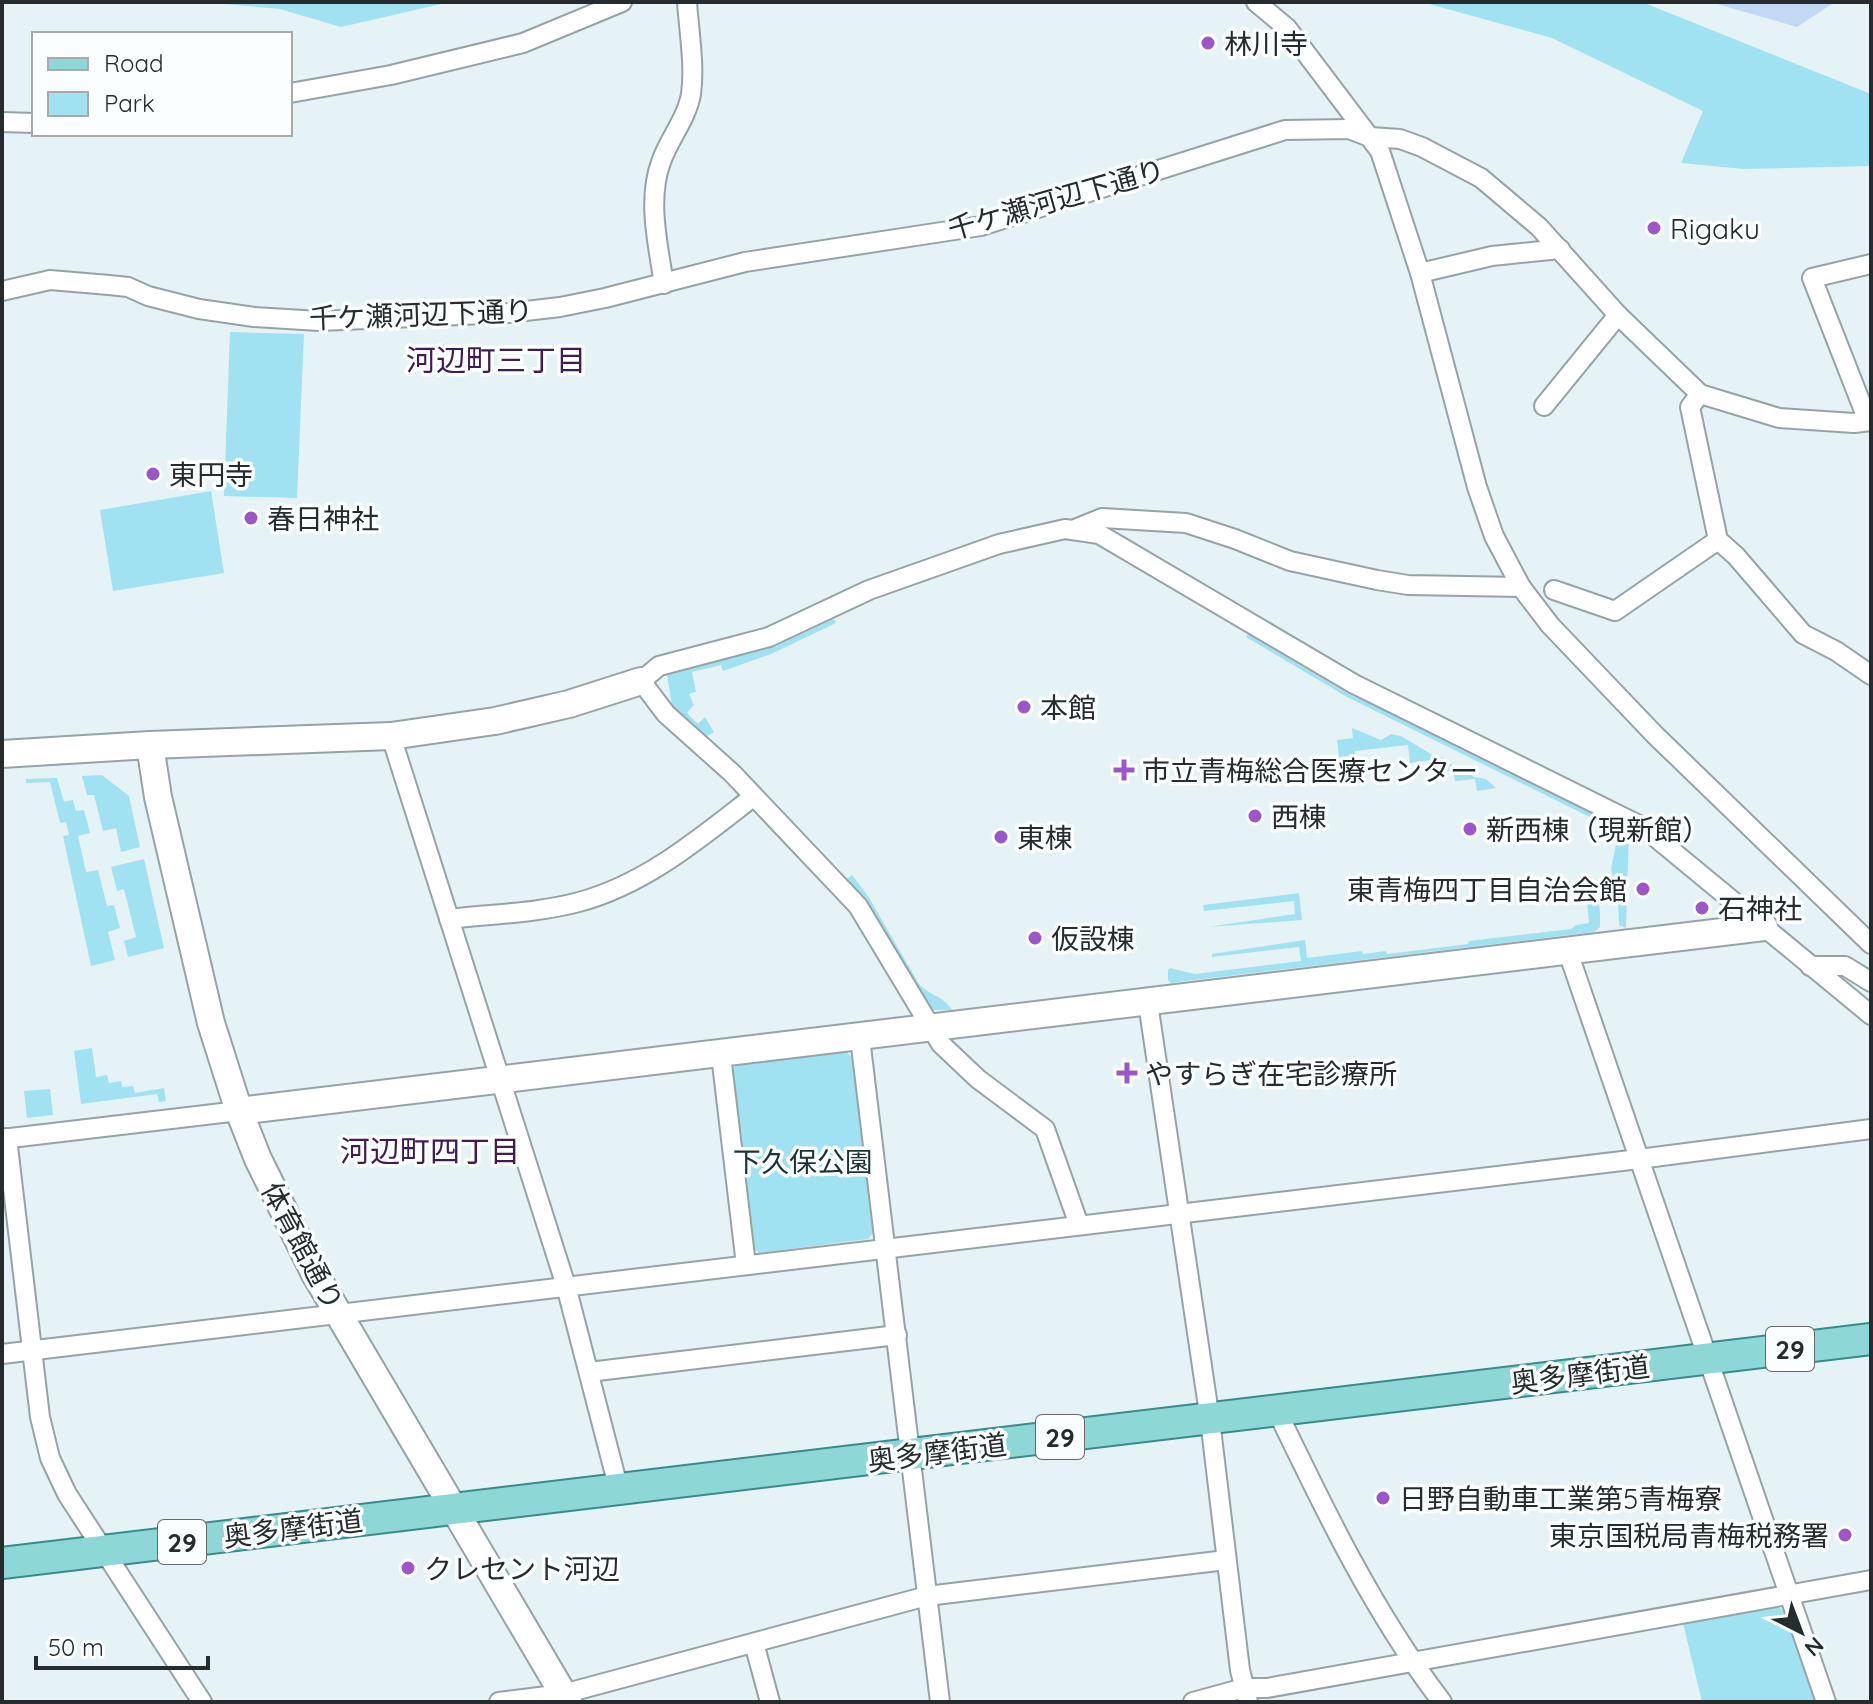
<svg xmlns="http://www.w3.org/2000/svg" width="1873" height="1704" font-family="Quicksand,'Noto Sans JP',sans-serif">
	<rect width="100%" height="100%" fill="#e5f3f6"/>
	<g fill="#a0e2f1">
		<path d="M 202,2 L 450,2 L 341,27 L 280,9 Z"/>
		<path d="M 1422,2 L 1642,2 L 1871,94 L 1871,166 L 1744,169 L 1681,163 L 1703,111 L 1552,38 Z"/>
		<path d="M 230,332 L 304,334 L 297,498 L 224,496 Z"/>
		<path d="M 211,491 L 224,573 L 113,591 L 100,510 Z"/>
		<path d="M 834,619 L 836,623 L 771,654 L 723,671 L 721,665 L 692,672 L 696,692 L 689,694 L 694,705 L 687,713 L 698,724 L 705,717 L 714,732 L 707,736 L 672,705 L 667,675 L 669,672 L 774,647 Z"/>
		<path d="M 1248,634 L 1347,693 L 1425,729 L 1629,831 L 1626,928 L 1619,925 L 1618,900 L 1611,869 L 1616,845 L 1608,826 L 1347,697 L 1246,637 Z"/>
		<path d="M 1352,728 L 1381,740 L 1391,734 L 1401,736 L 1434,756 L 1445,758 L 1453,766 L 1462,767 L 1474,777 L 1486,779 L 1496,788 L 1477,791 L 1475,779 L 1455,781 L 1453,770 L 1433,773 L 1431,760 L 1410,763 L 1408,745 L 1355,751 L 1356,762 L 1340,764 L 1337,740 L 1353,738 Z"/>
		<path d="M 102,775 L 129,796 L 140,847 L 121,852 L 116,828 L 103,831 L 94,795 L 87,795 L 82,776 Z"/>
		<path d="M 57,778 L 64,802 L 73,800 L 76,811 L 84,810 L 90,833 L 78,836 L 86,872 L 98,870 L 107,906 L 114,905 L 120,928 L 108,932 L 115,960 L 91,966 L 63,836 L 69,835 L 66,822 L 60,823 L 50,782 L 26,783 L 26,779 Z"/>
		<path d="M 144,859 L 164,948 L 128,957 L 124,941 L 136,937 L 124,889 L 117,891 L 111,867 Z"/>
		<path d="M 852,875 L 868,896 L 919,984 C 929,995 945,997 952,1010 L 932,1010 L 871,907 L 847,879 Z"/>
		<path d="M 1585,889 C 1602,895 1600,911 1600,927 L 1594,932 L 1186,981 L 1171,983 L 1168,980 L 1168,970 L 1170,968 L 1195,974 L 1301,961 L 1299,947 L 1212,957 L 1212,954 L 1305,940 L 1307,958 L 1362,951 L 1363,954 L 1386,951 L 1387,954 L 1468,944 L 1469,941 L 1571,929 L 1576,925 L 1589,923 L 1587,901 L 1580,895 Z"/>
		<path d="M 1299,893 L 1302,920 L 1208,927 L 1295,914 L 1294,901 L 1204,911 L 1203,905 Z"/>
		<path d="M 92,1048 L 96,1077 L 107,1075 L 109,1083 L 121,1081 L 122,1087 L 133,1086 L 135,1093 L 164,1088 L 166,1101 L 159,1102 L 157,1094 L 81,1104 L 74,1051 Z"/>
		<path d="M 846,1051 L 853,1059 L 875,1231 L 868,1239 L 759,1253 L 751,1246 L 730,1073 L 737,1064 Z"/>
		<path d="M 50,1089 L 53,1115 L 27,1118 L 24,1091 Z"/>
		<path d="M 1778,1607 L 1786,1612 L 1816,1702 L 1702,1702 L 1683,1623 Z"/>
	</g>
	<path fill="#c1d9f4" d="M 1710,2 L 1835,2 L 1797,27 Z"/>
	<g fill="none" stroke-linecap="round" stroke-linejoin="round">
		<g stroke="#96a3a6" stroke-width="22">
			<g id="street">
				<path d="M 1256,2 L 1287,28 L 1380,151 L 1420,273 L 1477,487 L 1494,536 L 1521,587 L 1550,625 L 1655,735 L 1871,944"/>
				<path d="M 290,93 L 391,75 L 523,43 L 622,2"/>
				<path d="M 2,122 L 34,123"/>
				<path d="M 1420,273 L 1492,256 L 1560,249"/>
				<path d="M 664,284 C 658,245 647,200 661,162 C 669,139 687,118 691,94 C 695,65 689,32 687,2"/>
				<path d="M 2,291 L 50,280 L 109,285 L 128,287 L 148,296 L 199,309 L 254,317 L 319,321 L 508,313 L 560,307 L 605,298 L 745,262 L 981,226 L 1285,130 L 1349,129 L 1370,137 L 1400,139 L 1422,147 L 1481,178 L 1539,227 L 1618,315 L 1700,394 L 1779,418 L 1854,423 L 1871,421"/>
				<path d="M 1700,394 L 1690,407 L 1718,540 L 1736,556 L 1803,634 L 1836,651 L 1871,675"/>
				<path d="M 1544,406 L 1618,315"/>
				<path d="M 1868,421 L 1812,278 L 1871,264"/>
				<path d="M 1075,529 L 1102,518 L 1186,523 L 1235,539 L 1290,561 L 1377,580 L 1408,585 L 1521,587"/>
				<path d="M 1554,590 L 1615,611 L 1718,540"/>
				<path d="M 391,736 L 566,1286 L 619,1490"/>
				<path d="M 449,919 C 492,914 538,913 579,902 C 646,884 700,838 753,797"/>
				<path d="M 1568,952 L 1826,1702"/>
				<path d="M 1810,966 L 1845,966 L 1871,982"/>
				<path d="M 1148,1003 L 1210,1420 L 1240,1670 L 1248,1702"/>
				<path d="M 860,1038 L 940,1702"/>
				<path d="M 721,1055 L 746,1265"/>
				<path d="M 7,1138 L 40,1417 L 50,1458 L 67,1494 L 202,1702"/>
				<path d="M 2,1139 L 239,1111"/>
				<path d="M 1079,1225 L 1045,1129 L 978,1079 L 941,1044 L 858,906 L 732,773 L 666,714 L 641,681 L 659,666 L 769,637 L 869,590 L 999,544 L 1065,529 L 1099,534 L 1354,684 L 1643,827 L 1871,1015"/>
				<path d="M 2,1354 L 1639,1159 L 1871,1129"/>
				<path d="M 589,1372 L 897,1335"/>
				<path d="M 1277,1411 C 1325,1511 1374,1613 1442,1702"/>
				<path d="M 754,1643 L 770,1702"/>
				<path d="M 499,1702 L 563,1694 L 927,1596 L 1226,1560"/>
				<path d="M 1193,1702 L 1244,1688 L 1267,1688 L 1871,1580"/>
			</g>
		</g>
		<g stroke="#96a3a6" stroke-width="30">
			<g id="secondary">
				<path d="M 150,745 L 158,797 L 211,1023 L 239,1111 L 258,1159 L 315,1274 L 568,1702"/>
				<path d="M 2,754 L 150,745 L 391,736 L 495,721 L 569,704 L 641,681"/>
				<path d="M 239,1111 L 1764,927"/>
			</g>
		</g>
		<g stroke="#398a8b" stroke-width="34">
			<path id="primary" d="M 2,1563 L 1871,1339"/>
		</g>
		<use href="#street" stroke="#fff" stroke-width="18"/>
		<use href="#secondary" stroke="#fff" stroke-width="26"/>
		<use href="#primary" stroke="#8ed7d7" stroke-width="30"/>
	</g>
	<g fill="#9c56ca" stroke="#fbfeff" stroke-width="3">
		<circle cx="1208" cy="43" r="8"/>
		<circle cx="1654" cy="228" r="8"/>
		<circle cx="153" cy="474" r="8"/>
		<circle cx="251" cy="518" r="8"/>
		<circle cx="1024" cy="707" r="8"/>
		<path d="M1120 758h8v8h8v8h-8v8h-8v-8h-8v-8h8z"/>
		<circle cx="1255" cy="816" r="8"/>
		<circle cx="1470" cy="829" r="8"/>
		<circle cx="1001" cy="837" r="8"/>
		<circle cx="1643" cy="889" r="8"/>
		<circle cx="1702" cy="908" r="8"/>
		<circle cx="1035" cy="938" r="8"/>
		<path d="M1123 1061h8v8h8v8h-8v8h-8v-8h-8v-8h8z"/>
		<circle cx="1383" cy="1498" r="8"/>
		<circle cx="1845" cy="1535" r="8"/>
		<circle cx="408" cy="1568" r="8"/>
	</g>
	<g text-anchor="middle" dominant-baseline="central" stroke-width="7" stroke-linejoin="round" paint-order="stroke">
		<g fill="#fbfeff" stroke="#666a6c" stroke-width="2">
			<rect x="1766" y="1327" width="48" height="44" rx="6"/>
			<rect x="1036" y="1415" width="48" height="44" rx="6"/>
			<rect x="158" y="1520" width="48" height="44" rx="6"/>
		</g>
		<g font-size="26" font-weight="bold" fill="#262b2d">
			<text x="1790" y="1349">29</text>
			<text x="1060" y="1437">29</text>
			<text x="182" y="1542">29</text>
		</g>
		<g font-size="28" fill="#262b2d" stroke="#fbfeff" text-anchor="start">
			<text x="1224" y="43">林川寺</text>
			<text x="1670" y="228">Rigaku</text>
			<text x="169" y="474">東円寺</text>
			<text x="267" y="518">春日神社</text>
			<text x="1040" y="707">本館</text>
			<text x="1142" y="770">市立青梅総合医療センター</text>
			<text x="1271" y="816">西棟</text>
			<text x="1486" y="829">新西棟（現新館）</text>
			<text x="1017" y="837">東棟</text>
			<text x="1627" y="889" text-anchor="end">東青梅四丁目自治会館</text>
			<text x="1718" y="908">石神社</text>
			<text x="1051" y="938">仮設棟</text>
			<text x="1145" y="1073">やすらぎ在宅診療所</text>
			<text x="1399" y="1498">日野自動車工業第5青梅寮</text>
			<text x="1829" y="1535" text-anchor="end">東京国税局青梅税務署</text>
			<text x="424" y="1568">クレセント河辺</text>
		</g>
		<g font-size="28" fill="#262b2d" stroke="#fbfeff">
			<text transform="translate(1056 199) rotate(-16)">千ケ瀬河辺下通り</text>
			<text transform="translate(421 314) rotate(-2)">千ケ瀬河辺下通り</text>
			<text transform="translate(303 1246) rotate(62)">体育館通り</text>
			<text transform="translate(1580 1374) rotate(-7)">奥多摩街道</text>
			<text transform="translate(937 1452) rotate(-7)">奥多摩街道</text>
			<text transform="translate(293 1528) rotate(-7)">奥多摩街道</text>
		</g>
		<g font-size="28" fill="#1c3237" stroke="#fbfeff">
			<text x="803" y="1161">下久保公園</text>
		</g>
		<g font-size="30" fill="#3f1d54" stroke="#fbfeff">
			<text x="496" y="360">河辺町三丁目</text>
			<text x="430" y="1151">河辺町四丁目</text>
		</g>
	</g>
	<rect width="1873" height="1704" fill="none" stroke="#262b2d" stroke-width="8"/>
	<rect x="32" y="32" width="260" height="104" fill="#fbfeff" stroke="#a6aaab" stroke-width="2"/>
	<rect x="48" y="58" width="40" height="12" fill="#8ed7d7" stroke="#a6aaab" stroke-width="2"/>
	<text x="104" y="72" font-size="24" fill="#262b2d">Road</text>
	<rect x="48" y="92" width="40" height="24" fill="#a0e2f1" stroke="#a6aaab" stroke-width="2"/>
	<text x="104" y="112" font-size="24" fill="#262b2d">Park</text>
	<g transform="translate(1801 1632) rotate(138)" stroke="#fbfeff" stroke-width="6" paint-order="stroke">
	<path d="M0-6L14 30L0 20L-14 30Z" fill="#262b2d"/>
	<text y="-12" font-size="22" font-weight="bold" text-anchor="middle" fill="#262b2d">N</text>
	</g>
	<path d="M36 1656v12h172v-12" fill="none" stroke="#262b2d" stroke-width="4"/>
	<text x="48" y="1656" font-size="24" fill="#262b2d" stroke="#fbfeff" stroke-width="6" paint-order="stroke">50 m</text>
</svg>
